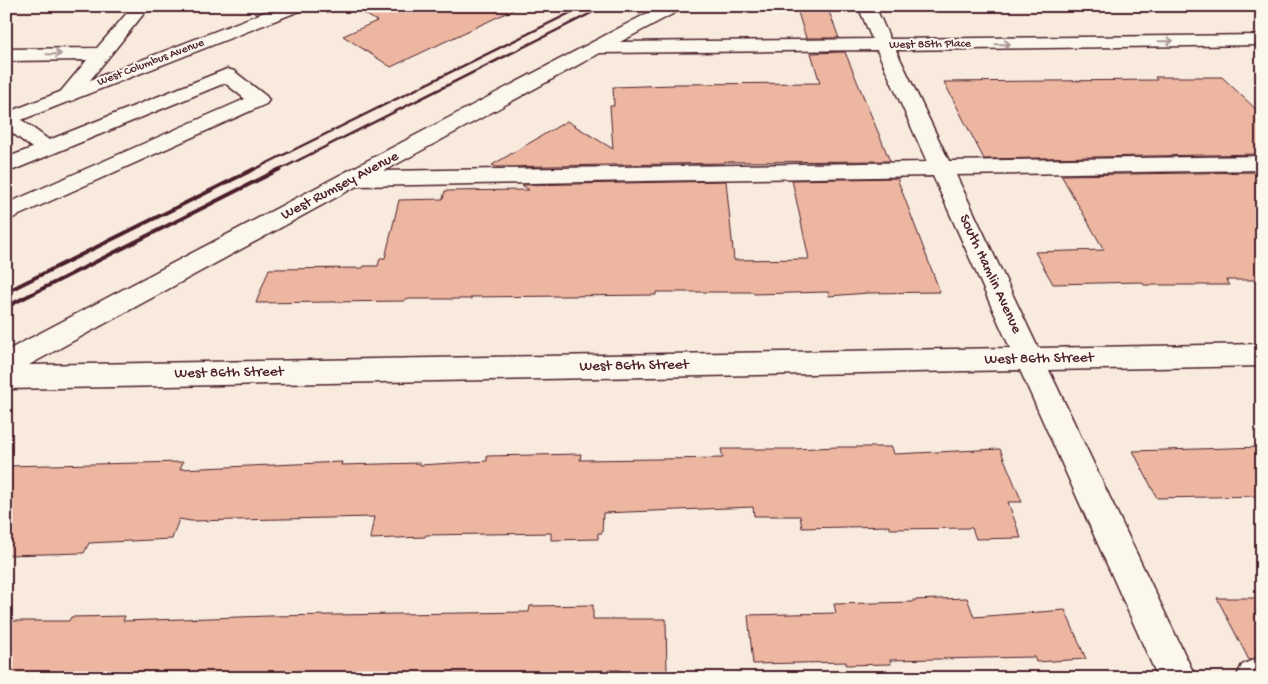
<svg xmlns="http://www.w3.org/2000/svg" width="1268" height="684" font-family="'Gochi Hand',sans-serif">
	<rect width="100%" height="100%" fill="#f8eadd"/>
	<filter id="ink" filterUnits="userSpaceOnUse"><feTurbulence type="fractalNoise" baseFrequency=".02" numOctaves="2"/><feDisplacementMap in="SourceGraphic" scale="10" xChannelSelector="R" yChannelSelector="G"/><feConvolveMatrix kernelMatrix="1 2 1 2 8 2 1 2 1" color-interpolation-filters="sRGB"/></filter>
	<g filter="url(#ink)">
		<g fill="#ecb6a0" stroke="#4a1f2b">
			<path d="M 351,6 L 521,6 L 391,67 L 343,36 L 377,21 Z"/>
			<path d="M 796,6 L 827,6 L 839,38 L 806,38 Z"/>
			<path d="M 845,52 L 890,161 L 724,162 L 724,163 L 496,167 L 492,165 L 567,121 L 613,149 L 610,106 L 614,106 L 613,87 L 674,85 L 674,84 L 820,83 L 811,53 Z"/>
			<path d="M 1155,77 L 1222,77 L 1262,115 L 1262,154 L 984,159 L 944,82 L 1157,80 Z"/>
			<path d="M 1262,172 L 1262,280 L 1226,280 L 1230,285 L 1144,285 L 1142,282 L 1053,284 L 1035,252 L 1104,250 L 1061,175 Z"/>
			<path d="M 897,178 L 940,292 L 868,293 L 829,296 L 828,292 L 754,294 L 753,292 L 656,292 L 656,295 L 471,297 L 471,299 L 405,299 L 404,301 L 256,303 L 269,269 L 363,268 L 364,266 L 378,266 L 380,258 L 385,258 L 399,200 L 443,199 L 445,191 L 529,190 L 522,185 L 726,181 L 734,260 L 809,259 L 792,180 Z"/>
			<path d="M 837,447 L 892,447 L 894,454 L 1000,449 L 1022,502 L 1008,502 L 1021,538 L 976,539 L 972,528 L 890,529 L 890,526 L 802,528 L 800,516 L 754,516 L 753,507 L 603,513 L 602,533 L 598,533 L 598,539 L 551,540 L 551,533 L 426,535 L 425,537 L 370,539 L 374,517 L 191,521 L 179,519 L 172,539 L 89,543 L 84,553 L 6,555 L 6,466 L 183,462 L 180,469 L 342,462 L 341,465 L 420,463 L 420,465 L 487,461 L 487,456 L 581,454 L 580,460 L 659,459 L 723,458 L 721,449 L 794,449 Z"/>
			<path d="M 1262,447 L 1262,496 L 1157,498 L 1133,451 Z"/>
			<path d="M 967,598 L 974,617 L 1065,610 L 1086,659 L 1036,662 L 1034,657 L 890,660 L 891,664 L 846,665 L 846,662 L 753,664 L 748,615 L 836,613 L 834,604 L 913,602 L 913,600 Z"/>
			<path d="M 1217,598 L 1262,598 L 1262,657 L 1249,660 Z"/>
			<path d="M 593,605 L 593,619 L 666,619 L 667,672 L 620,672 L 620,670 L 392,675 L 335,675 L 336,673 L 195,675 L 194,678 L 6,678 L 6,621 L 69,621 L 71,617 L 125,616 L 123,621 L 269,616 L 529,612 L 530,606 Z"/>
		</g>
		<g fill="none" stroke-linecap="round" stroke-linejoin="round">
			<g stroke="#4a1f2b" stroke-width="3">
				<g id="minor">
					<path d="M 133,6 L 150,6 L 74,100 L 67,102 L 60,100 L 57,96 L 87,60 L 6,61 L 6,49 L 97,48 Z"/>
					<path d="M 661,6 L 682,6 L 680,10 L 620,42 L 872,39 L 858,6 L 875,6 L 890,39 L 1262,35 L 1262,45 L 896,50 L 949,161 L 1262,156 L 1262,170 L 956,175 L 1038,348 L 1262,344 L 1262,366 L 1049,370 L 1196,678 L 1158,678 L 1020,370 L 6,389 L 6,351 ZM 877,50 L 927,162 L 384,171 L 600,53 ZM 933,176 L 1010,348 L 29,365 L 357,186 Z"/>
					<path d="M 227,69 L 234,71 L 266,96 L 269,100 L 266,104 L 6,221 L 6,204 L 245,99 L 225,83 L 6,173 L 6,158 L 32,148 L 6,128 L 6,113 L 15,115 L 49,140 Z"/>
					<path d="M 1255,659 L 1262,659 L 1262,678 L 1236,678 L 1242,665 Z"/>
				</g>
			</g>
			<g stroke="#4a1f2b" stroke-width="3">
				<path id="major" d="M 280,6 L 304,6 L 302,10 L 6,126 L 6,113 Z"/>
			</g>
			<use href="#minor" fill="#fbf7ec" fill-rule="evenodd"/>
			<use href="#major" fill="#fbf7ec" fill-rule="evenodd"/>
			<g stroke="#4a1f2b" stroke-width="2.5">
				<path d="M 251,171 L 584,6"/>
				<path d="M 277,171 L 605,6"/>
			</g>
			<g stroke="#4a1f2b" stroke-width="4">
				<path d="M 6,292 L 254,169"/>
				<path d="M 6,307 L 280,169"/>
			</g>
		</g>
		<defs><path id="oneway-shaft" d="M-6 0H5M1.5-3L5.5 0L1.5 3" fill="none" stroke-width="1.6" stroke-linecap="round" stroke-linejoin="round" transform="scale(1.25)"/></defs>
		<g stroke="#ab9695">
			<use href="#oneway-shaft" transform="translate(1166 41) rotate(-1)"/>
			<use href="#oneway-shaft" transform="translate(1003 44) rotate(-1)"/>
			<use href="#oneway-shaft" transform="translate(54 54) rotate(-1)"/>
		</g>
	</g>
	<g text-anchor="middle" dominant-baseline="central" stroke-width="4" stroke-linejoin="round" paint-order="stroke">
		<g font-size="12" fill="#4a1f2b" stroke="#fbf7ec">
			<text transform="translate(930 45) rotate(-1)">West 85th Place</text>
			<text transform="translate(151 63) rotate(-21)">West Columbus Avenue</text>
		</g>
		<g font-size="15" fill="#4a1f2b" stroke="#fbf7ec">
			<text transform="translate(340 186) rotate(-28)">West Rumsey Avenue</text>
			<text transform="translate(990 274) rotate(65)">South Hamlin Avenue</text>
			<text transform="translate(1039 359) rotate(-1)">West 86th Street</text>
			<text transform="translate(634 366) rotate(-1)">West 86th Street</text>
			<text transform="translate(229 373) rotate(-1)">West 86th Street</text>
		</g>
	</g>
	<rect width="1268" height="684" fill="none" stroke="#fbf7ec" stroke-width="25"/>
	<rect x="12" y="12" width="1243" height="659" fill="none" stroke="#4a1f2b" stroke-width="2" filter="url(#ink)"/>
</svg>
